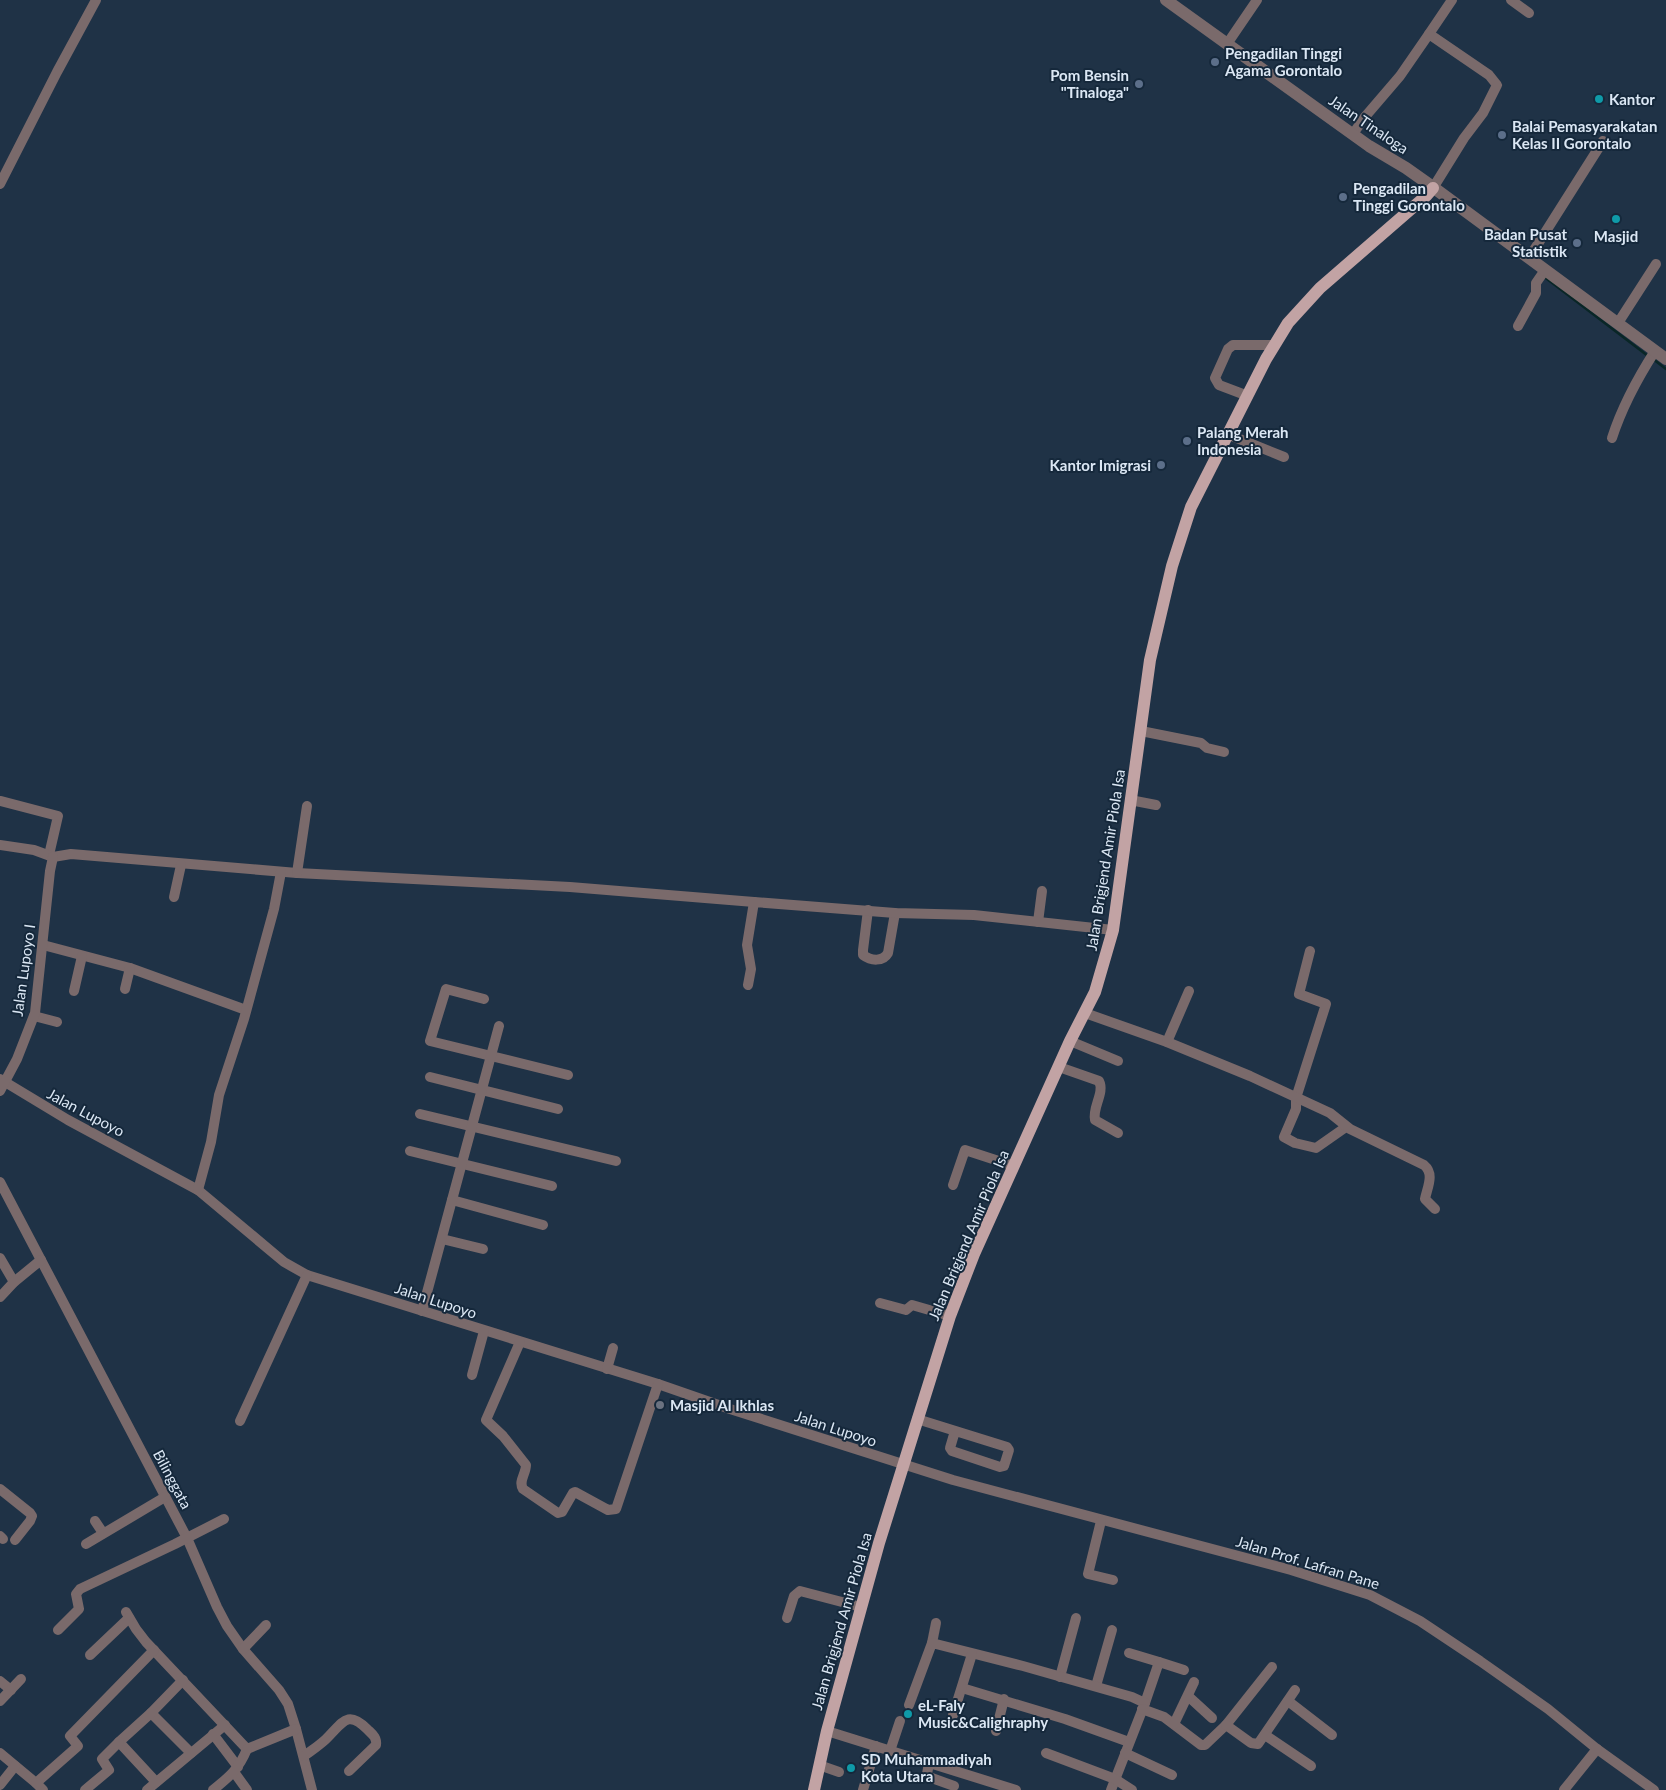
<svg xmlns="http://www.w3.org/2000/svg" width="1666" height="1790" font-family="Lato,sans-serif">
	<rect width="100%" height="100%" fill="#1f3246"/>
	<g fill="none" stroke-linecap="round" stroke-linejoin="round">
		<g stroke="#092626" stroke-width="2.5">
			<path d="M 1543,276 L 1648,356"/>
			<path d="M 1653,359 L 1666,369"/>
		</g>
		<g stroke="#7a6a6b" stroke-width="10">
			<path d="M 1511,0 L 1529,13"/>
			<path d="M 1429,34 L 1452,0"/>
			<path d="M 1227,44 L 1257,0"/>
			<path d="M 1353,134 L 1364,118 L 1400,76 L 1429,34 L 1489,75 L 1497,85 L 1483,113 L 1464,138 L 1433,188"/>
			<path d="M 0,184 L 57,72 L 96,0"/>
			<path d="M 1529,258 L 1603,141"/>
			<path d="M 1618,323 L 1656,264"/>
			<path d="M 1518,326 L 1536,293 L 1536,283 L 1545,270"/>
			<path d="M 1248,396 L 1219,385 L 1215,378 L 1228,349 L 1233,345 L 1275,345"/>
			<path d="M 1227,434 L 1284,457"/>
			<path d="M 1612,438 C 1622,407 1637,379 1655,351"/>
			<path d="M 1141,731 L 1201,743 L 1207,748 L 1224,752"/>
			<path d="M 1130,800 L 1156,805"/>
			<path d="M 1,801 L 58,816 L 49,855"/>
			<path d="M 0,845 L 34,850 L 53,857 L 71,854 L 297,873 L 570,887 L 754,902"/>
			<path d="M 297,873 L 307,806"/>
			<path d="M 174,897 L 181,865"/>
			<path d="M 868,910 L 863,950 L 863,955 C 871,961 883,962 888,953 L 895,913"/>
			<path d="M 1038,922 L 1042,891"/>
			<path d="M 43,945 L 130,968 L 246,1010"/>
			<path d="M 1310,951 L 1299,994 L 1326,1004 L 1296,1098 L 1296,1109 L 1284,1137 L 1295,1143 L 1316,1148 L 1346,1127"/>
			<path d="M 748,985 L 751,969 L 747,945 L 754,902 L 895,913 L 974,915 L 1113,930"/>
			<path d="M 125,989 L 130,968"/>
			<path d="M 74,991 L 82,956"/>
			<path d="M 484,999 L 446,989 L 430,1041 L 568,1075"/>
			<path d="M 1085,1013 L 1167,1042 L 1250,1076 L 1330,1113 L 1350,1129 L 1424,1165 C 1435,1174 1427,1188 1425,1199 L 1435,1209"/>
			<path d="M 34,1016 L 57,1022"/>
			<path d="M 1070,1041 L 1118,1061"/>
			<path d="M 1167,1042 L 1189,991"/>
			<path d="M 1059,1067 L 1099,1081 C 1105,1093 1092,1107 1095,1120 L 1118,1133"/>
			<path d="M 430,1077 L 558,1109"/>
			<path d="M 0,1079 L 68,1120 L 198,1190 L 284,1262 L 307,1275 L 658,1384 L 730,1409 L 953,1480 L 1291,1570 L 1370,1595 L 1420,1621 L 1480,1661 L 1548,1709 L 1597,1749 L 1654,1790"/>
			<path d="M 0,1091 L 17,1059 L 35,1013 L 50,871 L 53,857"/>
			<path d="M 420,1114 L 616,1161"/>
			<path d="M 410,1151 L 552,1186"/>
			<path d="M 0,1182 L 187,1538 L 217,1607 L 227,1626 L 243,1649 L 279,1690 L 288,1704 L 296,1729 L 312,1790"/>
			<path d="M 953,1185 L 965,1150 L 1014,1166"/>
			<path d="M 198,1190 L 211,1142 L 219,1095 L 244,1019 L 274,909 L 281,872"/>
			<path d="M 452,1200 L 543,1225"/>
			<path d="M 442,1239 L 483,1249"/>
			<path d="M 0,1258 L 14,1282"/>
			<path d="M 0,1297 L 14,1282 L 41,1260"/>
			<path d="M 880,1303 L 906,1310 L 912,1305 L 950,1316"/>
			<path d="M 422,1311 L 499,1026"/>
			<path d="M 520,1342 L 486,1420 L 503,1436 L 526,1465 C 526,1474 518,1481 523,1489 L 558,1513 L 562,1512 L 573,1493 L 575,1492 L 608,1510 L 616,1509 L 658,1384"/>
			<path d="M 607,1369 L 613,1348"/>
			<path d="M 472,1375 L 484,1331"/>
			<path d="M 917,1419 L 1007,1447 L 1009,1450 L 1004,1466 L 1000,1467 L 952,1451 L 950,1448 L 955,1431"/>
			<path d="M 240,1421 L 307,1275"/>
			<path d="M 0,1489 L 30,1513 L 32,1516 L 30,1521 L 15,1540"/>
			<path d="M 95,1521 L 103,1533"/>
			<path d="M 1101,1521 L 1088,1574 L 1113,1580"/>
			<path d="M 0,1536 L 3,1539"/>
			<path d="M 86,1544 L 165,1497"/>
			<path d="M 126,1612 L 136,1629 L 146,1642 L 247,1749 L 296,1729"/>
			<path d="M 787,1618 L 794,1596 L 800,1591 L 861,1607"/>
			<path d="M 58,1630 L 79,1609 L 76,1594 L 80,1589 L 175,1544 L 224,1519"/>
			<path d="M 932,1643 L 936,1623"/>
			<path d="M 243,1649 L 266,1625"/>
			<path d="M 1129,1653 L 1159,1662"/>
			<path d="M 90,1655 L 129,1618"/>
			<path d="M 1060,1677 L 1076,1618"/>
			<path d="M 0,1681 L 11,1690"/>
			<path d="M 1096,1686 L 1112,1630"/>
			<path d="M 962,1688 L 1065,1719 L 1129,1742"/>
			<path d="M 1188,1696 L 1212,1718"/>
			<path d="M 0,1701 L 21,1679"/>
			<path d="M 1288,1701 L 1332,1735"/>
			<path d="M 1145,1703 L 1159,1662 L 1184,1670"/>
			<path d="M 909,1705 L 932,1643 L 1023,1666 L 1132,1697 L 1145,1703 L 1111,1790"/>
			<path d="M 1142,1709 L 1164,1717 L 1201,1745 L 1205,1745 L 1226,1725 L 1272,1667"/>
			<path d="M 151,1713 L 191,1753"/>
			<path d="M 953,1715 L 972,1654"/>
			<path d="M 1174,1724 L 1194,1682"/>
			<path d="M 1226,1725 L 1251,1743 L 1258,1744 L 1295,1690"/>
			<path d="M 827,1731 L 1016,1790"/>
			<path d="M 996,1731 L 1004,1699"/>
			<path d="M 213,1734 L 238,1767"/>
			<path d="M 1265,1735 L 1311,1766"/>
			<path d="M 890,1751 L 900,1721"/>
			<path d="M 0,1753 L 36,1783 L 78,1746 L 70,1736 L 154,1650"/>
			<path d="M 1046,1753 L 1115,1779 L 1132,1790"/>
			<path d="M 1125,1753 L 1172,1775"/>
			<path d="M 304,1756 C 312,1750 322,1744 329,1736 C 343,1722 348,1710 367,1729 C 372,1734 377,1737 376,1745 L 349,1771"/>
			<path d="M 929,1763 L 927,1774 L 929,1777 L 954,1786"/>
			<path d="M 819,1765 L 839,1772"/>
			<path d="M 234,1772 L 247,1790"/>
			<path d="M 156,1782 L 119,1742 L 151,1713 L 183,1680"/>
			<path d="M 36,1783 L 43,1790"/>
			<path d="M 0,1785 L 15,1766"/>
			<path d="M 85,1790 L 109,1770 L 102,1759 L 119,1742"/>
			<path d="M 147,1790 L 225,1725"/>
			<path d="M 213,1790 C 229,1777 239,1769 247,1749"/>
			<path d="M 863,1790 L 876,1746"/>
			<path d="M 1564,1790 L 1597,1749"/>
		</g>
		<path stroke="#7a6a6b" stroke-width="12" d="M 1166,0 L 1369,146 L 1406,168 L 1430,185 L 1666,359"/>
		<path stroke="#c2a3a4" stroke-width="12" d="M 814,1790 L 827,1731 L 879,1543 L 950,1316 L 974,1254 L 1070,1041 L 1095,992 L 1113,930 L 1150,660 L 1172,566 L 1191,507 L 1266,359 L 1288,323 L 1320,288 L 1426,196 L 1433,188"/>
	</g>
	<g fill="#5c6f8a" stroke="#15283b" stroke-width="2">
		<circle cx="1215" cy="62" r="5"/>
		<circle cx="1139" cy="84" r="5"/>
		<circle cx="1502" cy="135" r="5"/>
		<circle cx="1343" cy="197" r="5"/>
		<circle cx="1577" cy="243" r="5"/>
		<circle cx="1187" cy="441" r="5"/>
		<circle cx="1161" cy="465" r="5"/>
	</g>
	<g fill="#0f9aa8" stroke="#15283b" stroke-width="2">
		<circle cx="1599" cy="99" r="5"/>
		<circle cx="1616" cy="219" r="5"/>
		<circle cx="908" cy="1714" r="5"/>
		<circle cx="851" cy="1768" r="5"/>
	</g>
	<circle fill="#6b7280" stroke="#15283b" stroke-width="2" cx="660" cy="1405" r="5"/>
	<g text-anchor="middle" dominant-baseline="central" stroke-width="4" stroke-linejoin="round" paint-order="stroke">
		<g font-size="15" font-weight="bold" fill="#dbe7f4" stroke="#15283b" text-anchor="start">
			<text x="1225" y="53">Pengadilan Tinggi<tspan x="1225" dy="17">Agama Gorontalo</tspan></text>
			<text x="1129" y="75" text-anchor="end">Pom Bensin<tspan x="1129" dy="17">"Tinaloga"</tspan></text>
			<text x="1609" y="99">Kantor</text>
			<text x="1512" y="126">Balai Pemasyarakatan<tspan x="1512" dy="17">Kelas II Gorontalo</tspan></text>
			<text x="1353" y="188">Pengadilan<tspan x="1353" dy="17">Tinggi Gorontalo</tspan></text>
			<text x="1567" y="234" text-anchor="end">Badan Pusat<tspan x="1567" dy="17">Statistik</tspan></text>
			<text x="1616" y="236" text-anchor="middle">Masjid</text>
			<text x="1197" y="432">Palang Merah<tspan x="1197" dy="17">Indonesia</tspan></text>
			<text x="1151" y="465" text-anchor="end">Kantor Imigrasi</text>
			<text x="670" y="1405">Masjid Al Ikhlas</text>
			<text x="918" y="1705">eL-Faly<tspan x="918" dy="17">Music&amp;Calighraphy</tspan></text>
			<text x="861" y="1759">SD Muhammadiyah<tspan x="861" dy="17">Kota Utara</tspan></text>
		</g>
		<g font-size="15" fill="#dbe7f4" stroke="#15283b">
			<text transform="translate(1369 124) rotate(34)">Jalan Tinaloga</text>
			<text transform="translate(1105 860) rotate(-81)">Jalan Brigjend Amir Piola Isa</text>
			<text transform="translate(23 970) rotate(-82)">Jalan Lupoyo I</text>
			<text transform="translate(86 1112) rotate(28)">Jalan Lupoyo</text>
			<text transform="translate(968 1235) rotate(-67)">Jalan Brigjend Amir Piola Isa</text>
			<text transform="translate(436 1300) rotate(18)">Jalan Lupoyo</text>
			<text transform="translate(836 1428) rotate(18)">Jalan Lupoyo</text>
			<text transform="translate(173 1479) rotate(62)">Bilinggata</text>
			<text transform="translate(1308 1562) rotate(17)">Jalan Prof. Lafran Pane</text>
			<text transform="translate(841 1621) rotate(-74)">Jalan Brigjend Amir Piola Isa</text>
		</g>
	</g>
</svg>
